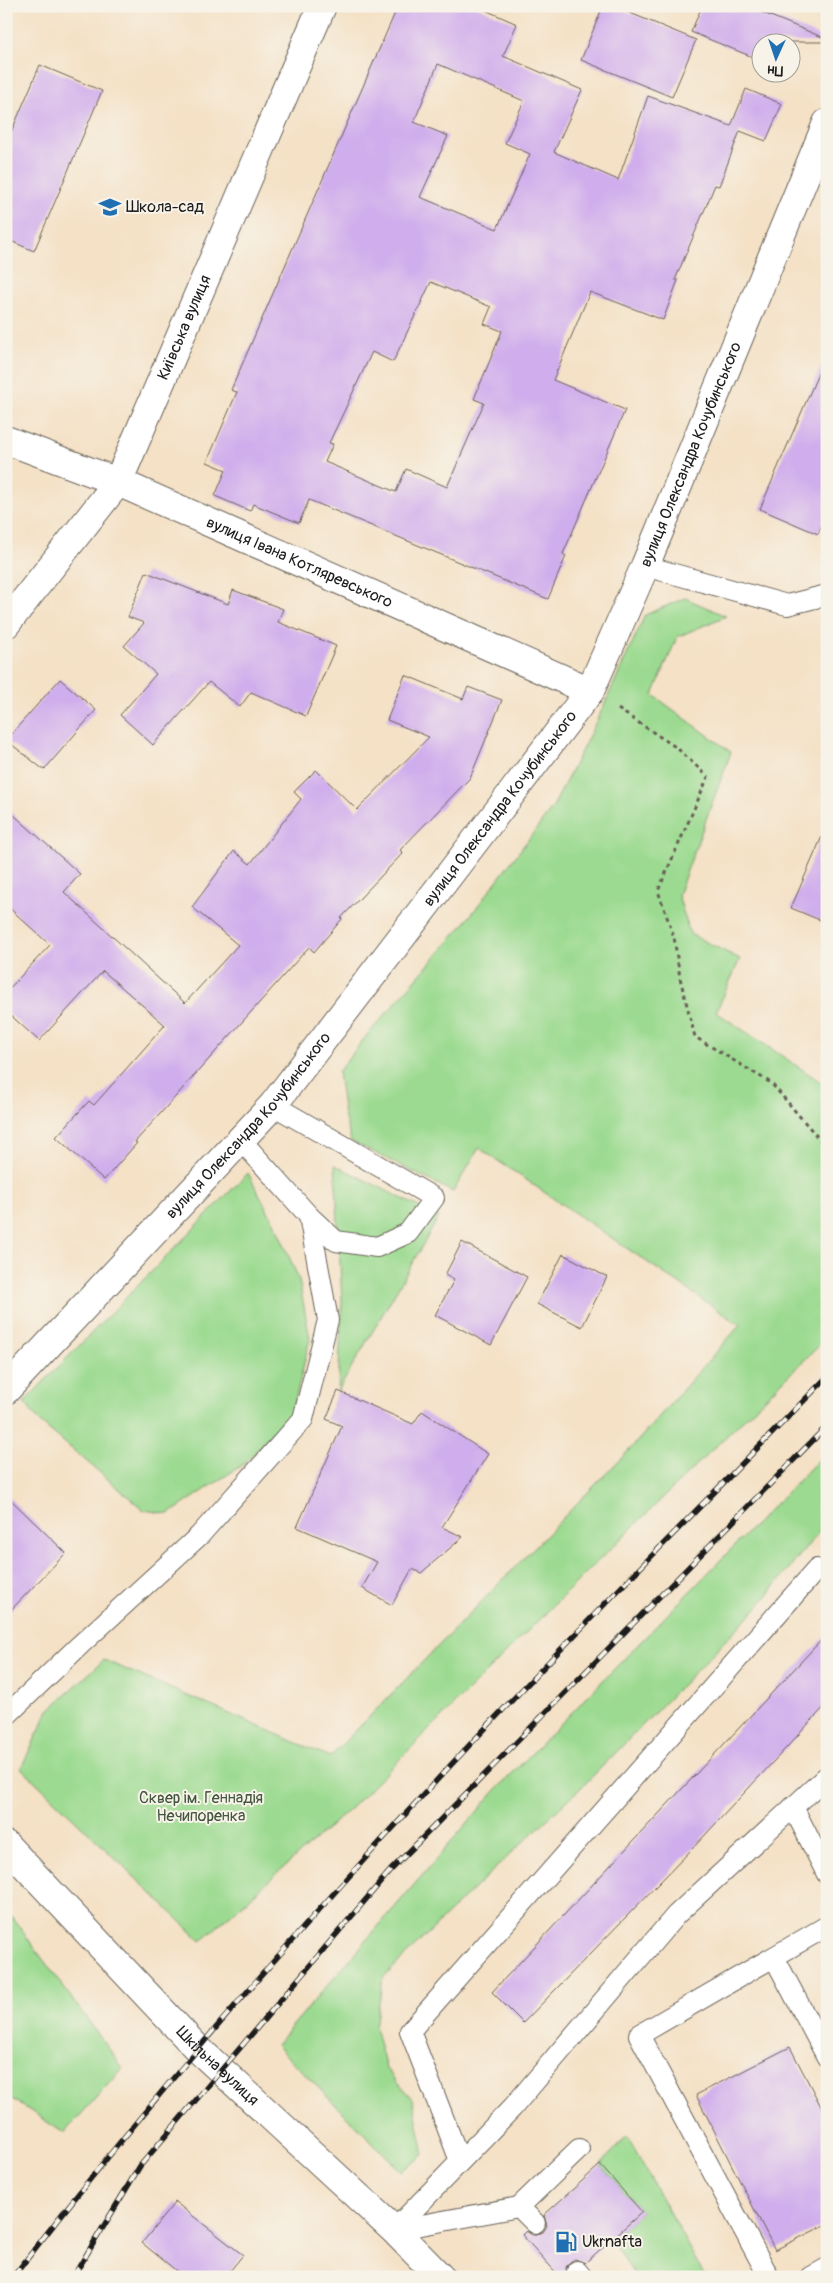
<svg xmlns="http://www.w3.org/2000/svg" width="833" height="2283" font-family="Pangolin,sans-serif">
	<rect width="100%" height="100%" fill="#f7f3e8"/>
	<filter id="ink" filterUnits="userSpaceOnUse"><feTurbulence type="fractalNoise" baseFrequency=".02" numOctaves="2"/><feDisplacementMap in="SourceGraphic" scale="10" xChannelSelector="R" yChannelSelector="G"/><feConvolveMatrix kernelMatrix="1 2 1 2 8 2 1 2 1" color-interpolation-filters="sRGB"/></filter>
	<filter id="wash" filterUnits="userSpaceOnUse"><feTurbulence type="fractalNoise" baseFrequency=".0096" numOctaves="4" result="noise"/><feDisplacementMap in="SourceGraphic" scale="20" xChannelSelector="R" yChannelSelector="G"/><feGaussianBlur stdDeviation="1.12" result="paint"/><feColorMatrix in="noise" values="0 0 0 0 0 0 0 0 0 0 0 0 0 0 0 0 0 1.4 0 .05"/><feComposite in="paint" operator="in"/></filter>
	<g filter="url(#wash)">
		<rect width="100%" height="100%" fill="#f4e1c6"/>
		<g fill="#9bda90" stroke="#5c7b56">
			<path d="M 685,598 L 726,616 L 677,637 L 653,695 L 731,752 L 678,895 L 690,934 L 740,959 L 716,1012 L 827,1086 L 827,1338 L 597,1562 L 353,1806 L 201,1941 L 21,1768 L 49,1710 L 104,1660 L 330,1757 L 634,1445 L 740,1325 L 479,1148 L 453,1192 L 351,1141 L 344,1115 L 338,1072 L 363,1040 L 464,924 L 553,807 L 600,714 L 645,615 Z"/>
			<path d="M 335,1165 L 439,1217 L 338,1391 L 342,1302 Z"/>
			<path d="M 248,1173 L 276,1226 L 299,1280 L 310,1339 L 293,1409 L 245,1463 L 169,1514 L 144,1510 L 39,1421 L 24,1402 Z"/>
			<path d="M 827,1451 L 827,1522 L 757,1608 L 589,1780 L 465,1897 L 383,1978 L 375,2027 L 386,2069 L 413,2100 L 424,2155 L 401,2171 L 276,2045 L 495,1791 Z"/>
			<path d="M 6,1909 L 123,2068 L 64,2133 L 6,2095 Z"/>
			<path d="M 627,2136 L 705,2277 L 636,2277 L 611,2240 L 642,2212 L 600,2165 Z"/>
		</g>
		<g id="blocks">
			<g fill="#d0adec" fill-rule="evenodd">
				<path d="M 398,6 L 476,6 L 517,24 L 503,56 L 582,90 L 554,152 L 618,180 L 648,96 L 731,126 L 746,89 L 782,104 L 766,141 L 740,131 L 719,186 L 715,185 L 675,280 L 678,280 L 663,320 L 590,292 L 553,380 L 625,410 L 563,554 L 566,556 L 548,599 L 309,500 L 299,523 L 253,504 L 250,511 L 215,496 L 226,470 L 207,462 L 237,392 L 231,390 ZM 438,64 L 524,101 L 505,143 L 530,154 L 497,229 L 420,197 L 448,136 L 414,122 ZM 431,282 L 491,307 L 484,324 L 502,331 L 474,399 L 484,403 L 447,487 L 406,469 L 396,492 L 325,462 L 333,444 L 329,443 L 372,352 L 393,362 Z"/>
				<path d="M 603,6 L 613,6 L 696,40 L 672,97 L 581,60 Z"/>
				<path d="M 702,6 L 746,6 L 827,39 L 827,42 L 760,42 L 760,60 L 691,32 Z"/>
				<path d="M 40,65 L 102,91 L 34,251 L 6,239 L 6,144 Z"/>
				<path d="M 827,353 L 827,513 L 818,534 L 760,509 Z"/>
				<path d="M 146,572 L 228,604 L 233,590 L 283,609 L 278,622 L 336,646 L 306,716 L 251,692 L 240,707 L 209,682 L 153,745 L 120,715 L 156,674 L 124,646 L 144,623 L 128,617 Z"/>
				<path d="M 405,675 L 463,699 L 468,687 L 502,700 L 470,778 L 400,850 L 403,853 L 341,918 L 342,919 L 314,952 L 309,947 L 135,1142 L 137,1143 L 104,1180 L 56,1137 L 89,1101 L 94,1105 L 165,1025 L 103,971 L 39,1041 L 6,1011 L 6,992 L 50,945 L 6,905 L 6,808 L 80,874 L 64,892 L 185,1003 L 238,945 L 192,907 L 234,851 L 250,864 L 301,799 L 294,792 L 316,770 L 357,810 L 429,737 L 387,720 Z"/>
				<path d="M 60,679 L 96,710 L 44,770 L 6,740 Z"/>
				<path d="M 827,825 L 827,923 L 791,908 Z"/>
				<path d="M 462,1242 L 527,1277 L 491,1345 L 435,1315 L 454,1280 L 445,1275 Z"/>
				<path d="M 563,1254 L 607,1277 L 582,1327 L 537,1304 Z"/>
				<path d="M 338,1391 L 413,1424 L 422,1411 L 488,1454 L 442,1527 L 463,1537 L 421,1573 L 412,1569 L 392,1605 L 362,1588 L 377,1562 L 297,1527 L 342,1426 L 326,1419 Z"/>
				<path d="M 6,1495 L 66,1553 L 6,1615 Z"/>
				<path d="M 827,1634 L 827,1704 L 693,1848 L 523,2023 L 492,1992 Z"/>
				<path d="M 790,2047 L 827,2118 L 827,2224 L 775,2250 L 696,2095 Z"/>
				<path d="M 600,2165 L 642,2212 L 585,2263 L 575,2259 L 570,2262 L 566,2267 L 567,2277 L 560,2277 L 522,2235 L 526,2231 L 532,2235 L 543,2232 L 547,2226 L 544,2215 Z"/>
				<path d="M 175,2202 L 243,2255 L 225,2277 L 184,2277 L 142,2243 Z"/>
			</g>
		</g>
	</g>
	<g filter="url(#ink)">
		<use href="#blocks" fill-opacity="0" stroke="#686158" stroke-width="1"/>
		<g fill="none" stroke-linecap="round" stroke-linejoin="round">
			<g stroke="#686158" stroke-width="22">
				<g id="service">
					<path d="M 645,566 L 787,605 L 827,595"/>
					<path d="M 273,1105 L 434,1198 L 408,1233 L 377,1247 L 336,1241 L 309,1216"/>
					<path d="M 6,1716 L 80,1645 L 200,1535 L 303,1419 L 328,1320 L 309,1216 L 240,1139"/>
					<path d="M 793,1807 L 827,1874"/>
					<path d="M 774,1957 L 827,2057"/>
					<path d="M 460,2161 L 410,2031 L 817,1569"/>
					<path d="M 519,2207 L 579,2149"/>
					<path d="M 394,2230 L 513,2107 L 676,1915 L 827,1776"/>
					<path d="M 394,2230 L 519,2207 L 535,2223"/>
					<path d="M 577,2271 L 582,2277"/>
					<path d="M 769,2277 L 639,2035 L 827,1926"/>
					<path d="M 811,2277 L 827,2268"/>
				</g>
			</g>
			<g stroke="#686158" stroke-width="30">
				<g id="minor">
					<path id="s1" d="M 6,440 L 118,482 L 590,691"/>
					<path id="s2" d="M 6,624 L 118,482 L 322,6"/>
				</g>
			</g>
			<g stroke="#686158" stroke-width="30">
				<g id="tertiary">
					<path id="s3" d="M 6,1390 L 273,1105 L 590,691 L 645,566 L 827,123"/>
				</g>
			</g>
			<g stroke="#686158" stroke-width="30">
				<g id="primary">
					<path id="s4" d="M 6,1845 L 197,2048 L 394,2230 L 440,2277"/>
				</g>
			</g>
			<path stroke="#686158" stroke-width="3" stroke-dasharray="4 4" stroke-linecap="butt" d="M 618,709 L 677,748 L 708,777 L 658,891 L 674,937 L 680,978 L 695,1037 L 771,1083 L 827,1148"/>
			<use href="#service" stroke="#fff" stroke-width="20"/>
			<use href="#minor" stroke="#fff" stroke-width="28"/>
			<use href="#tertiary" stroke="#fff" stroke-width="28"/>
			<use href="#primary" stroke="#fff" stroke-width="28"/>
			<g stroke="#1c1c1c" stroke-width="5.5">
				<g id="rail">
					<path d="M 13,2277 C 126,2130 246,1990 371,1852 C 518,1689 674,1534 827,1377"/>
					<path d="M 73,2277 L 140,2166 L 390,1871 L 827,1426"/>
				</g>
			</g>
			<use href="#rail" stroke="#f7f3e8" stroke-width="4" stroke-dasharray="11" stroke-linecap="butt"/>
		</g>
	</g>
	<defs>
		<g id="school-bare" transform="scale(1.725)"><path d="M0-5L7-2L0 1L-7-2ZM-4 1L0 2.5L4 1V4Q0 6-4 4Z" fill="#1f6fb2" stroke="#f7f3e8" stroke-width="2.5" paint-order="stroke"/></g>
		<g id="fuel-bare" transform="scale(1.725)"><path d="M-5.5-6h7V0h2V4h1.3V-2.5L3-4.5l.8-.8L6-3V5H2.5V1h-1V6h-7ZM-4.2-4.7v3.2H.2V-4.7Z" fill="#1f6fb2" stroke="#f7f3e8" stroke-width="2.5" paint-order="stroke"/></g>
	</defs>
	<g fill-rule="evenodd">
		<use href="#school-bare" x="110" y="207"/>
		<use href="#fuel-bare" x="566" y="2242"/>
	</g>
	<g text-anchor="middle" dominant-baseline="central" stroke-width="4" stroke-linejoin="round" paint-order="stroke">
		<g font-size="16" fill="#1c1c1c" stroke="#f7f3e8" text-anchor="start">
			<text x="126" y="207">Школа-сад</text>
			<text x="582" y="2242">Ukrnafta</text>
		</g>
		<g font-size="16" fill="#1c1c1c" stroke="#f7f3e8">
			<text stroke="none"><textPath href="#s2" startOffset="349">Київська вулиця</textPath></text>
			<text stroke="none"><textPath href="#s3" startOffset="1169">вулиця Олександра Кочубинського</textPath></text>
			<text stroke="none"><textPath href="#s1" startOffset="318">вулиця Івана Котляревського</textPath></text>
			<text stroke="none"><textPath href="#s3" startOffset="764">вулиця Олександра Кочубинського</textPath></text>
			<text stroke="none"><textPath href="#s3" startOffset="359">вулиця Олександра Кочубинського</textPath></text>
			<text stroke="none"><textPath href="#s4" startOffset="306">Шкільна вулиця</textPath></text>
		</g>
		<g font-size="16" fill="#42553f" stroke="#f7f3e8">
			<text x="201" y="1798">Сквер ім. Геннадія<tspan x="201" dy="18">Нечипоренка</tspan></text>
		</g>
	</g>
	<rect width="833" height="2283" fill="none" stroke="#f7f3e8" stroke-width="25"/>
	<g transform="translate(776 58) rotate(183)"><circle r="24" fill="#f7f3e8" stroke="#9f9d96"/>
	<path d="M0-4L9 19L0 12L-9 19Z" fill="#1f6fb2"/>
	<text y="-8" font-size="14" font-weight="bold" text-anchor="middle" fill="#1c1c1c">Пн</text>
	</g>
</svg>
